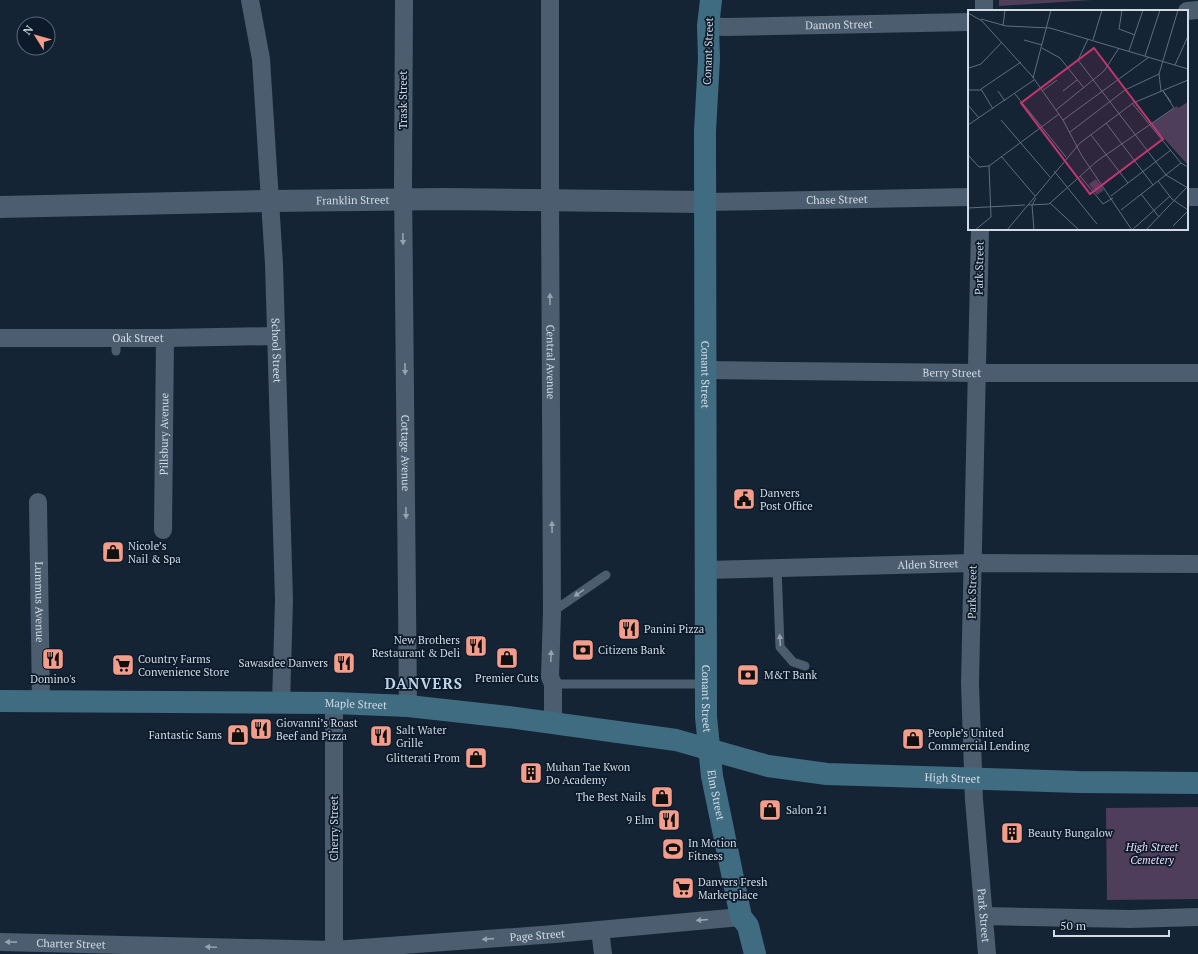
<svg xmlns="http://www.w3.org/2000/svg" width="1198" height="954" font-family="'PT Serif',serif">
	<rect width="100%" height="100%" fill="#152434"/>
	<g fill="#4e3e5c">
		<path d="M 999,0 L 1092,0 L 999,6 Z"/>
		<path d="M 1198,807 L 1198,899 L 1107,900 L 1106,808 Z"/>
	</g>
	<g fill="none" stroke-linecap="round" stroke-linejoin="round">
		<g stroke="#4c5d6f" stroke-width="9">
			<path d="M 116,338 L 116,351"/>
			<path d="M 777,567 L 780,647 L 793,662 L 805,666"/>
			<path d="M 552,612 L 606,575"/>
			<path d="M 553,684 L 707,684"/>
		</g>
		<g stroke="#4c5d6f" stroke-width="18">
			<path id="s1" d="M 250,0 L 261,59 L 274,264 L 284,600 L 281,703"/>
			<path id="s2" d="M 404,0 L 403,185 L 408,706"/>
			<path id="s3" d="M 550,0 L 550,201 L 552,612 L 550,677 L 553,684 L 553,723"/>
			<path d="M 984,11 L 984,0"/>
			<path d="M 1187,11 L 1198,10"/>
			<path id="s4" d="M 708,26 L 725,27 L 969,22"/>
			<path d="M 1187,197 L 1198,197"/>
			<path id="s5" d="M 705,202 L 969,197"/>
			<path id="s6" d="M 980,229 L 970,683 L 974,800 L 987,954"/>
			<path id="s7" d="M 0,338 L 165,338 L 276,336"/>
			<path id="s8" d="M 705,370 L 977,373 L 1198,373"/>
			<path id="s9" d="M 38,502 L 41,701"/>
			<path id="s10" d="M 163,530 L 165,338"/>
			<path id="s11" d="M 706,570 L 972,563 L 1198,564"/>
			<path d="M 984,916 L 1130,919 L 1198,917"/>
			<path d="M 600,930 L 603,954"/>
			<path id="s12" d="M 0,942 L 334,950 L 555,934 L 741,917"/>
			<path d="M 334,954 L 334,703"/>
		</g>
		<path stroke="#4c5d6f" stroke-width="22" id="s13" d="M 0,207 L 270,201 L 445,199 L 705,202"/>
		<g stroke="#406c82" stroke-width="22">
			<path id="s14" d="M 711,0 L 708,26 L 709,59 L 705,131 L 706,717 L 712,776 L 741,917 L 748,926 L 755,954"/>
			<path id="s15" d="M 0,701 L 334,703 L 408,706 L 508,717 L 676,740 L 768,766 L 827,774 L 1079,782 L 1198,783"/>
		</g>
	</g>
	<defs><path id="oneway-solid" d="M-6-.8H1V-3.2L6.5 0L1 3.2V.8H-6Z"/></defs>
	<g fill="#95a2b0">
		<use href="#oneway-solid" transform="translate(403 239) rotate(89)"/>
		<use href="#oneway-solid" transform="translate(550 299) rotate(-90)"/>
		<use href="#oneway-solid" transform="translate(405 369) rotate(89)"/>
		<use href="#oneway-solid" transform="translate(406 513) rotate(89)"/>
		<use href="#oneway-solid" transform="translate(552 527) rotate(-91)"/>
		<use href="#oneway-solid" transform="translate(579 593) rotate(145)"/>
		<use href="#oneway-solid" transform="translate(780 640) rotate(-93)"/>
		<use href="#oneway-solid" transform="translate(551 656) rotate(-88)"/>
		<use href="#oneway-solid" transform="translate(702 920) rotate(175)"/>
		<use href="#oneway-solid" transform="translate(488 939) rotate(176)"/>
		<use href="#oneway-solid" transform="translate(11 942) rotate(-179)"/>
		<use href="#oneway-solid" transform="translate(211 947) rotate(-178)"/>
	</g>
	<defs>
		<g id="civic-square" transform="scale(1.15)"><rect x="-9" y="-9" width="18" height="18" rx="4" fill="#f49d8b" stroke="#0c1a2a"/><path d="M-.6-6.5H3V-4.5H.6V-3L4-1V1h2V6H-6V1h2V-1L-.6-3ZM-1.2 2.5V6h2.4V2.5Z" fill="#111"/></g>
		<g id="shop-square" transform="scale(1.15)"><rect x="-9" y="-9" width="18" height="18" rx="4" fill="#f49d8b" stroke="#0c1a2a"/><path d="M-5-2.5h2.3a2.7 3.5 0 0 1 5.4 0H5L5.5 6h-11ZM-1.5-2.5h3a1.5 2.3 0 0 0-3 0Z" fill="#111"/></g>
		<g id="restaurant-square" transform="scale(1.15)"><rect x="-9" y="-9" width="18" height="18" rx="4" fill="#f49d8b" stroke="#0c1a2a"/><path d="M-5-6h1v4h1v-4h1v4h1v-4h1v5L-1.5 .5V6h-2V.5L-5-1ZM5-6V6H3V1.5H1.5Q1.5-4 5-6Z" fill="#111"/></g>
		<g id="bank-square" transform="scale(1.15)"><rect x="-9" y="-9" width="18" height="18" rx="4" fill="#f49d8b" stroke="#0c1a2a"/><path d="M-6-4H6V4H-6ZM0-2.3a2.3 2.3 0 1 0 0 4.6a2.3 2.3 0 1 0 0-4.6Z" fill="#111"/></g>
		<g id="supermarket-square" transform="scale(1.15)"><rect x="-9" y="-9" width="18" height="18" rx="4" fill="#f49d8b" stroke="#0c1a2a"/><path d="M-6-5.5h2.5l.6 2H6L4.5 2H-2.5L-4.4-4H-6ZM-1.5 3.2a1.3 1.3 0 1 0 .1 0ZM3 3.2a1.3 1.3 0 1 0 .1 0Z" fill="#111"/></g>
		<g id="building-square" transform="scale(1.15)"><rect x="-9" y="-9" width="18" height="18" rx="4" fill="#f49d8b" stroke="#0c1a2a"/><path d="M-4-6H4V6H1V3H-1V6H-4ZM-2.5-4.3h1.7v1.8h-1.7ZM.8-4.3h1.7v1.8H.8ZM-2.5-1h1.7V.8h-1.7ZM.8-1h1.7V.8H.8Z" fill="#111"/></g>
		<g id="stadium-square" transform="scale(1.15)"><rect x="-9" y="-9" width="18" height="18" rx="4" fill="#f49d8b" stroke="#0c1a2a"/><path d="M0-5a6.5 5 0 1 0 0 10a6.5 5 0 1 0 0-10ZM-3.5-1.8h7v3.6h-7Z" fill="#111"/></g>
	</defs>
	<g fill-rule="evenodd">
		<use href="#civic-square" x="744" y="499"/>
		<use href="#shop-square" x="113" y="552"/>
		<use href="#restaurant-square" x="629" y="629"/>
		<use href="#restaurant-square" x="476" y="646"/>
		<use href="#bank-square" x="583" y="650"/>
		<use href="#shop-square" x="507" y="658"/>
		<use href="#restaurant-square" x="53" y="659"/>
		<use href="#restaurant-square" x="344" y="663"/>
		<use href="#supermarket-square" x="123" y="665"/>
		<use href="#bank-square" x="748" y="675"/>
		<use href="#restaurant-square" x="261" y="729"/>
		<use href="#shop-square" x="238" y="735"/>
		<use href="#restaurant-square" x="381" y="736"/>
		<use href="#shop-square" x="913" y="739"/>
		<use href="#shop-square" x="476" y="758"/>
		<use href="#building-square" x="531" y="773"/>
		<use href="#shop-square" x="662" y="797"/>
		<use href="#shop-square" x="770" y="810"/>
		<use href="#restaurant-square" x="669" y="820"/>
		<use href="#building-square" x="1012" y="833"/>
		<use href="#stadium-square" x="673" y="849"/>
		<use href="#supermarket-square" x="683" y="888"/>
	</g>
	<g text-anchor="middle" dominant-baseline="central" stroke-width="3.5" stroke-linejoin="round" paint-order="stroke">
		<g font-size="11" fill="#d1dbe5" stroke="#0c1a2a">
			<text stroke="none"><textPath href="#s4" startOffset="131">Damon Street</textPath></text>
			<text transform="translate(708 51) rotate(-88)">Conant Street</text>
			<text transform="translate(403 100) rotate(-90)">Trask Street</text>
			<text stroke="none"><textPath href="#s5" startOffset="132">Chase Street</textPath></text>
			<text stroke="none"><textPath href="#s13" startOffset="353">Franklin Street</textPath></text>
			<text transform="translate(979 268) rotate(-89)">Park Street</text>
			<text stroke="none"><textPath href="#s7" startOffset="138">Oak Street</textPath></text>
			<text stroke="none"><textPath href="#s1" startOffset="352">School Street</textPath></text>
			<text stroke="none"><textPath href="#s3" startOffset="362">Central Avenue</textPath></text>
			<text stroke="none"><textPath href="#s8" startOffset="247">Berry Street</textPath></text>
			<text stroke="none"><textPath href="#s14" startOffset="375">Conant Street</textPath></text>
			<text stroke="none"><textPath href="#s10" startOffset="96">Pillsbury Avenue</textPath></text>
			<text stroke="none"><textPath href="#s2" startOffset="453">Cottage Avenue</textPath></text>
			<text stroke="none"><textPath href="#s11" startOffset="222">Alden Street</textPath></text>
			<text transform="translate(972 592) rotate(-89)">Park Street</text>
			<text stroke="none"><textPath href="#s9" startOffset="100">Lummus Avenue</textPath></text>
			<text stroke="none"><textPath href="#s14" startOffset="699">Conant Street</textPath></text>
			<text stroke="none"><textPath href="#s15" startOffset="356">Maple Street</textPath></text>
			<text stroke="none"><textPath href="#s15" startOffset="959">High Street</textPath></text>
			<text stroke="none"><textPath href="#s14" startOffset="796">Elm Street</textPath></text>
			<text transform="translate(334 828) rotate(-90)">Cherry Street</text>
			<text stroke="none"><textPath href="#s6" startOffset="687">Park Street</textPath></text>
			<text stroke="none"><textPath href="#s12" startOffset="538">Page Street</textPath></text>
			<text stroke="none"><textPath href="#s12" startOffset="71">Charter Street</textPath></text>
		</g>
		<g font-size="11" fill="#d1dbe5" stroke="#0c1a2a" text-anchor="start">
			<text x="760" y="493">Danvers<tspan x="760" dy="13">Post Office</tspan></text>
			<text x="128" y="546">Nicole’s<tspan x="128" dy="13">Nail &amp; Spa</tspan></text>
			<text x="644" y="629">Panini Pizza</text>
			<text x="460" y="640" text-anchor="end">New Brothers<tspan x="460" dy="13">Restaurant &amp; Deli</tspan></text>
			<text x="598" y="650">Citizens Bank</text>
			<text x="138" y="659">Country Farms<tspan x="138" dy="13">Convenience Store</tspan></text>
			<text x="328" y="663" text-anchor="end">Sawasdee Danvers</text>
			<text x="764" y="675">M&amp;T Bank</text>
			<text x="507" y="678" text-anchor="middle">Premier Cuts</text>
			<text x="53" y="679" text-anchor="middle">Domino's</text>
			<text x="276" y="723">Giovanni’s Roast<tspan x="276" dy="13">Beef and Pizza</tspan></text>
			<text x="396" y="730">Salt Water<tspan x="396" dy="13">Grille</tspan></text>
			<text x="928" y="733">People’s United<tspan x="928" dy="13">Commercial Lending</tspan></text>
			<text x="222" y="735" text-anchor="end">Fantastic Sams</text>
			<text x="460" y="758" text-anchor="end">Glitterati Prom</text>
			<text x="546" y="767">Muhan Tae Kwon<tspan x="546" dy="13">Do Academy</tspan></text>
			<text x="646" y="797" text-anchor="end">The Best Nails</text>
			<text x="786" y="810">Salon 21</text>
			<text x="654" y="820" text-anchor="end">9 Elm</text>
			<text x="1028" y="833">Beauty Bungalow</text>
			<text x="688" y="843">In Motion<tspan x="688" dy="13">Fitness</tspan></text>
			<text x="698" y="882">Danvers Fresh<tspan x="698" dy="13">Marketplace</tspan></text>
		</g>
		<g font-size="11" font-style="italic" fill="#ecddfb" stroke="#0c1a2a">
			<text x="1152" y="847">High Street<tspan x="1152" dy="13">Cemetery</tspan></text>
		</g>
		<g font-size="15" font-weight="bold" letter-spacing="1" fill="#c1d3e9" stroke="#0c1a2a">
			<text x="424" y="683">DANVERS</text>
		</g>
	</g>
	<g transform="translate(968 10)">
		<rect width="220" height="220" fill="#152434"/>
		<path d="M 220,92 L 220,155 L 183,114 L 209,96 L 210,98 ZM 128,169 L 136,180 L 129,185 L 121,174 Z" fill="#4e3e5c"/>
		<path fill="none" stroke="#606d7b" stroke-width="1" d="M 154,0 L 151,19 L 167,25M 0,3 L 14,11 L 64,66 L 95,110 L 114,146 L 164,220M 13,9 L 38,16 L 82,18 L 220,59M 35,16 L 37,0M 120,29 L 110,50 L 198,165 L 220,178M 56,30 L 74,35M 125,30 L 134,0M 74,38 L 92,48 L 116,78M 161,41 L 175,0M 177,46 L 192,0M 207,55 L 220,26M 1,58 L 13,54 L 34,32M 191,64 L 193,81M 65,68 L 83,0M 0,80 L 13,80M 30,81 L 37,91M 74,81 L 89,70M 95,81 L 109,70M 195,81 L 203,92M 47,84 L 98,147M 164,93 L 213,153 L 220,157M 0,95 L 11,108M 25,99 L 13,79 L 53,52M 88,100 L 136,61 L 151,38M 33,110 L 82,167M 95,110 L 181,47M 138,113 L 185,175M 0,115 L 66,70M 102,122 L 157,80 L 191,64 L 210,0M 123,125 L 160,173M 0,145 L 11,157 L 21,156M 33,146 L 67,186M 86,161 L 129,214M 112,166 L 135,194 L 145,188M 190,171 L 204,189 L 220,200M 173,184 L 191,207M 143,186 L 203,140M 82,193 L 111,220M 60,195 L 81,194 L 129,151 L 206,98 L 195,81M 0,198 L 57,195M 153,200 L 213,153M 205,216 L 220,201M 7,220 L 23,207 L 21,156 L 91,104M 39,220 L 112,133 L 165,93 L 220,70M 66,220 L 64,195 L 68,188M 164,220 L 202,186M 178,220 L 220,176"/>
		<path fill="#c43570" fill-opacity="0.15" stroke="#c43570" stroke-width="2" d="M 126,38 L 195,129 L 122,184 L 53,93 Z"/>
		<rect width="220" height="220" fill="none" stroke="#d1dbe5" stroke-width="2"/>
	</g>
	<g transform="translate(36 36) rotate(307)"><circle r="19" fill="#0c1a2a" stroke="#5b6775"/>
	<path d="M0-3L7 15L0 10L-7 15Z" fill="#f49d8b"/>
	<text y="-6" font-size="11" font-weight="bold" text-anchor="middle" fill="#d1dbe5">N</text>
	</g>
	<path d="M1054 930v6h115v-6" fill="none" stroke="#d1dbe5" stroke-width="2"/>
	<text x="1060" y="930" font-size="12" fill="#d1dbe5" stroke="#0c1a2a" stroke-width="3" paint-order="stroke">50 m</text>
</svg>
